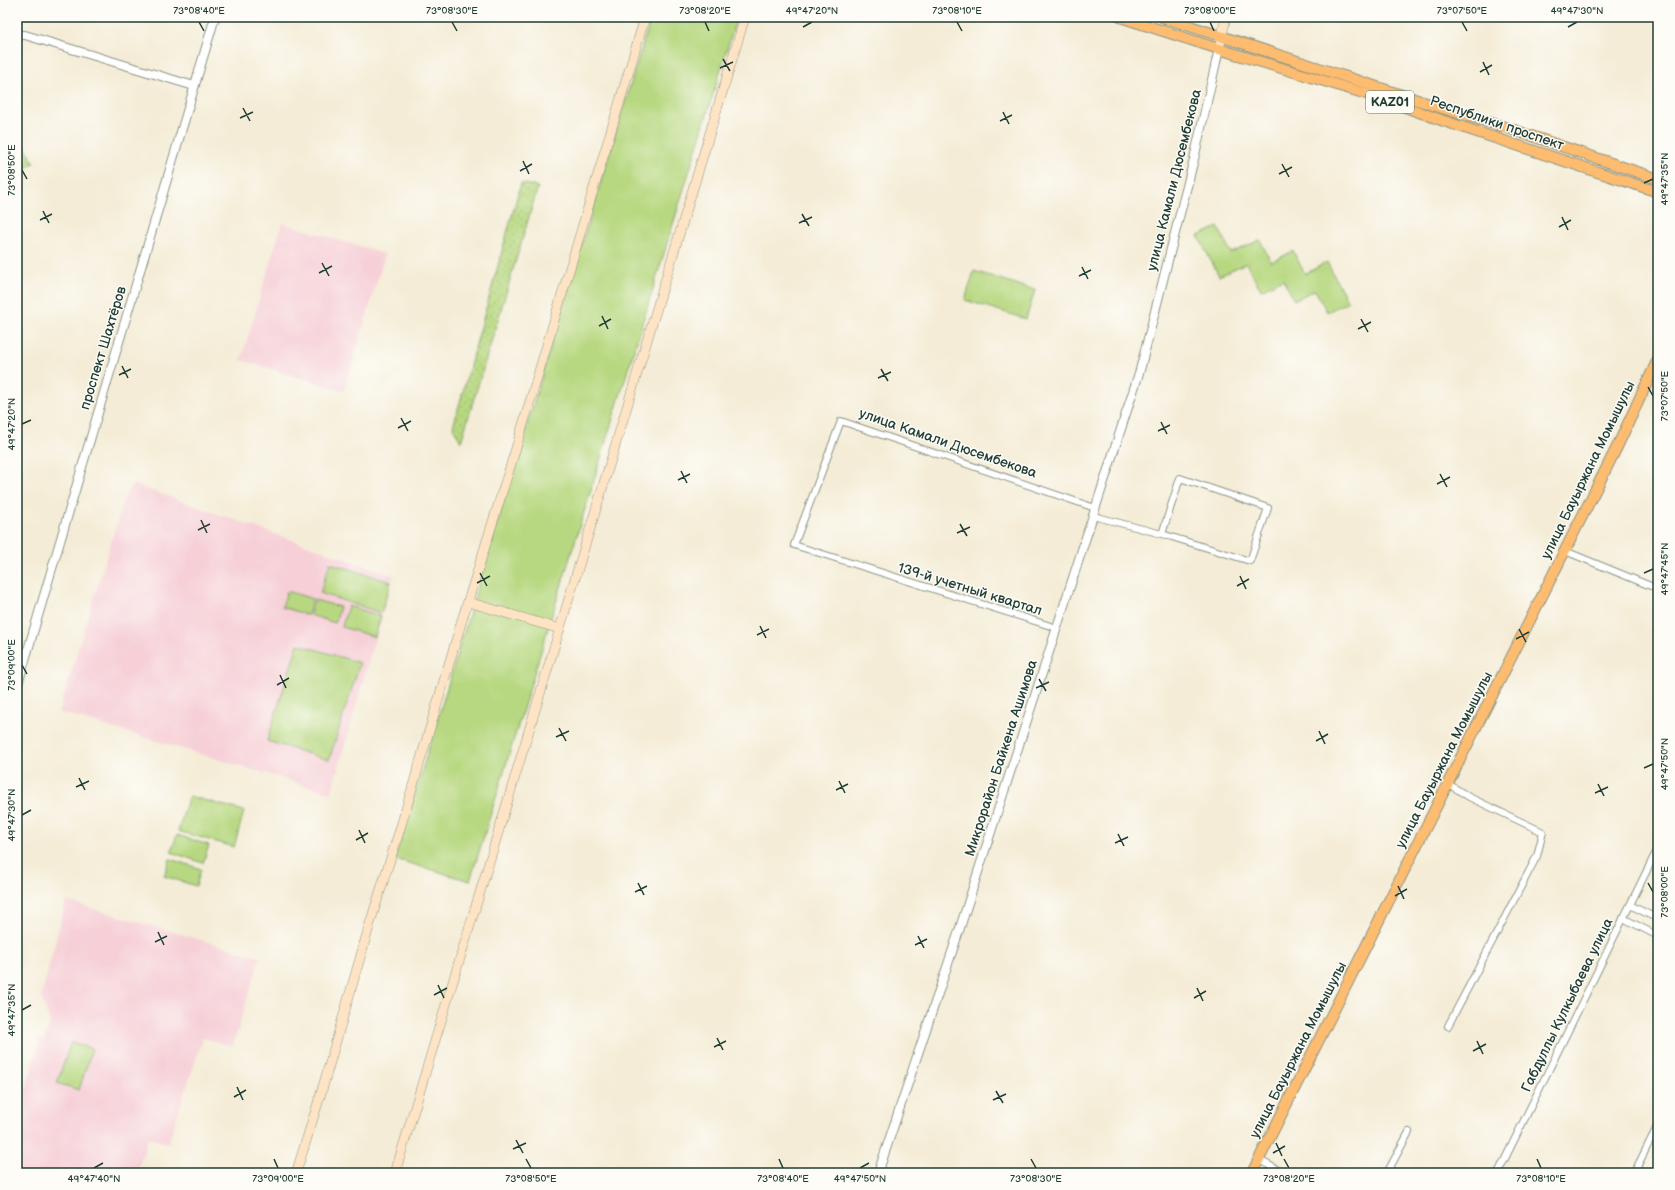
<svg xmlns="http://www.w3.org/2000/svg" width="1675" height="1190" font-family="'Balsamiq Sans',sans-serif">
	<defs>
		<pattern id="grass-dots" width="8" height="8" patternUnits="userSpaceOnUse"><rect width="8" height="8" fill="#b7d880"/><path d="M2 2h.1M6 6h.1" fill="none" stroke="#9dba6f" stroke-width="1.8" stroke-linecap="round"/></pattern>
	</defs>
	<rect width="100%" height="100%" fill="#fdfcf7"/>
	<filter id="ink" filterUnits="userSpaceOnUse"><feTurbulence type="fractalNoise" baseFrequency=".025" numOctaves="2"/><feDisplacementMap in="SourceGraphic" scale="8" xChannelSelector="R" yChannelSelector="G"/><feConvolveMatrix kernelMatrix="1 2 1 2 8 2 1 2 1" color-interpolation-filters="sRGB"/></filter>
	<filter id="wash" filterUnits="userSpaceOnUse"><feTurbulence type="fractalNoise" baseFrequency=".012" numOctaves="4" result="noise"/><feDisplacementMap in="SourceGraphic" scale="16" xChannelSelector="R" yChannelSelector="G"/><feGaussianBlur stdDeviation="0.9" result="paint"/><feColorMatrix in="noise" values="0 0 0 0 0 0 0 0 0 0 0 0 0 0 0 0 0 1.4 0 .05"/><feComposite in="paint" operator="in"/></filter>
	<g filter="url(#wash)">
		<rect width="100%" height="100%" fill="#f4ecd6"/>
		<g fill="#f6cfd7">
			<path d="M 282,223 L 385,254 L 344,391 L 241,360 Z"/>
			<path d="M 133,484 L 394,576 L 391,582 L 331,793 L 59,712 L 124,499 Z"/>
			<path d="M 66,901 L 260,957 L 233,1046 L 203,1038 L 168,1143 L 148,1138 L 137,1173 L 17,1173 L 17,1100 L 23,1098 L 40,1040 L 44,1041 L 50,1023 L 41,997 Z"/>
		</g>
		<path fill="url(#grass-dots)" stroke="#6b8a5a" d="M 521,183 L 538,187 L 461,442 L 453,427 Z"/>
		<g fill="#b7d880" stroke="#6b8a5a">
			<path d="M 651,17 L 737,17 L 470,881 L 395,859 Z"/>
			<path d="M 18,135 L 34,163 L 17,173 L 17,136 Z"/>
			<path d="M 1218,227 L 1231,253 L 1260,240 L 1271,262 L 1293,251 L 1305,274 L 1327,262 L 1348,302 L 1327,312 L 1315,290 L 1294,300 L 1283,279 L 1261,290 L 1246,263 L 1219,276 L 1198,236 Z"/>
			<path d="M 974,271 L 1035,290 L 1026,319 L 965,300 Z"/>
			<path d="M 330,563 L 391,582 L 381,613 L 320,593 Z"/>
			<path d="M 287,591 L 313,599 L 308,615 L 282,607 Z"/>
			<path d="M 315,600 L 340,607 L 335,623 L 310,615 Z"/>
			<path d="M 348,606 L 381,616 L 375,637 L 342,627 Z"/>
			<path d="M 298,644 L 360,663 L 329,760 L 267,741 Z"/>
			<path d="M 189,796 L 244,811 L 234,847 L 178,831 Z"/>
			<path d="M 177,835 L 209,845 L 203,863 L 171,852 Z"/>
			<path d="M 170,859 L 201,869 L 196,886 L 164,876 Z"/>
			<path d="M 71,1042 L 92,1049 L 79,1090 L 57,1083 Z"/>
		</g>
	</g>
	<g filter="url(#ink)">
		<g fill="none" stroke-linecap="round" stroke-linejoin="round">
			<g stroke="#8a9485" stroke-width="8">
				<g id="minor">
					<path d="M 1093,516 L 1162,534 L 1250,561 L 1268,508 L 1180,478 L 1162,534"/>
					<path d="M 1565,551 L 1658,589"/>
					<path d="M 1057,628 L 794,545 L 841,421 L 1095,508"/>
					<path d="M 1447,783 L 1469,797 L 1543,832 L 1537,856 L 1448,1026"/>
					<path d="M 1630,905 L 1658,919"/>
					<path d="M 1623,918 L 1658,936"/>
					<path d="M 1259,1160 L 1284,1173"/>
					<path d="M 1387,1173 L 1409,1132"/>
					<path d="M 1498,1173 L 1658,848"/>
					<path d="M 1634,1173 L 1658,1125"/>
				</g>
			</g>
			<g stroke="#8a9485" stroke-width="10">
				<g id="tertiary">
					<path d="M 17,35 L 25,35 L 194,86"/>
					<path d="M 17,687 L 215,17"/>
					<path d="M 878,1173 L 958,934 L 1140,370 L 1194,159 L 1219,49"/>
				</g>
			</g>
			<g stroke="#8a9485" stroke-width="10">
				<g id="secondary">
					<path d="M 1219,49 L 1226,17"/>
					<path d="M 468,602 L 560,629"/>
					<path d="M 296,1173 L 322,1090 L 371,920 L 400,829 L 462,620 L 516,448 L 645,17"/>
					<path d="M 395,1173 L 745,17"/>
				</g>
			</g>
			<g stroke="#8a9485" stroke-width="12">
				<path id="primary" d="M 1252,1173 L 1617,447 L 1658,359"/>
			</g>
			<g stroke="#8a9485" stroke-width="12">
				<g id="trunk">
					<path d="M 1120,17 L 1219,49 L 1383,99 L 1444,121 L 1658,192"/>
					<path d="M 1162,17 L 1445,109 L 1511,129 L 1658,179"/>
				</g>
			</g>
			<use href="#minor" stroke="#fff" stroke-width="6"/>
			<use href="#tertiary" stroke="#fff" stroke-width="8"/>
			<use href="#secondary" stroke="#fee4c5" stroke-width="9"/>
			<use href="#primary" stroke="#fdbc6f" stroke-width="10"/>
			<use href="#trunk" stroke="#fdbc6f" stroke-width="10"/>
		</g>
	</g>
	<path fill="none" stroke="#1f3d34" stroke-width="1.5" d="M 199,22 L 204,31M 452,22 L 457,31M 705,22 L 709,31M 957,22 L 962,31M 1210,22 L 1214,31M 1462,22 L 1467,31M 803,27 L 812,22M 1568,27 L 1577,22M 723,59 L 730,71M 1483,62 L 1489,75M 720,68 L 733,62M 1480,72 L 1492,65M 243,108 L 250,121M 1003,112 L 1009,124M 240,118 L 253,112M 1000,121 L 1012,115M 523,161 L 529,174M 1282,164 L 1289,177M 22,170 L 27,179M 520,171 L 532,164M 1279,174 L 1292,167M 1644,183 L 1653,179M 43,211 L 49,223M 802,214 L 809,226M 1562,217 L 1568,230M 40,220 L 52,214M 799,223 L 812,217M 1559,227 L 1571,220M 322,263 L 329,276M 1082,267 L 1088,279M 319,273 L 332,266M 1079,276 L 1091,270M 602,316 L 608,329M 1361,319 L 1368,332M 599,326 L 611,319M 1358,329 L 1371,322M 122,366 L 128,378M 881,369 L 888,381M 119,375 L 131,369M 878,378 L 891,372M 1648,387 L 1653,396M 401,418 L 408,431M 1161,422 L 1167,434M 22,424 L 31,420M 398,428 L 411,421M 1158,431 L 1170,425M 681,471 L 687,483M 1440,474 L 1447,487M 678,480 L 690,474M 1437,484 L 1450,477M 201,520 L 207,533M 960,524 L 967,536M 198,530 L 210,524M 957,533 L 970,527M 480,573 L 487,586M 1644,573 L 1653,569M 1240,576 L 1246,589M 477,583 L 490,576M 1237,586 L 1249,579M 760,626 L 766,638M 1519,629 L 1526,642M 757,635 L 769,629M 1516,639 L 1529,632M 22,665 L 27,674M 280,675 L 286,688M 1039,679 L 1046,691M 277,685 L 289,678M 1036,688 L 1049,682M 559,728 L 566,741M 1319,731 L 1325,744M 556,737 L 569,731M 1316,741 L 1328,734M 1644,768 L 1653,764M 79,778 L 85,790M 839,781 L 845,793M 1598,784 L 1604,796M 76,787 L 89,781M 836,790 L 848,784M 1595,793 L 1608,787M 22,815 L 31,810M 359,830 L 365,843M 1118,834 L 1124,846M 356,840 L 368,833M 1115,843 L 1128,837M 638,883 L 644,895M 1648,883 L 1653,892M 1398,886 L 1404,899M 635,892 L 647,886M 1395,896 L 1407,889M 158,932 L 164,945M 918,936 L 924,948M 155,942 L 167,936M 915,945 L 927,939M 438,985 L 444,998M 1197,988 L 1203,1001M 434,995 L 447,988M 1194,998 L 1206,991M 22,1010 L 31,1005M 717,1038 L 723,1050M 1477,1041 L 1483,1054M 714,1047 L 726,1041M 1473,1051 L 1486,1044M 237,1087 L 243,1100M 996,1091 L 1003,1103M 234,1097 L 246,1090M 993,1100 L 1006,1094M 516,1140 L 523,1153M 1276,1143 L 1282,1156M 513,1149 L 526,1143M 1273,1153 L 1285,1146M 274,1159 L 278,1168M 526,1159 L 531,1168M 779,1159 L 783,1168M 1031,1159 L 1036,1168M 1284,1159 L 1289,1168M 1537,1159 L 1541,1168M 94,1168 L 103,1163M 860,1168 L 869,1163"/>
	<g text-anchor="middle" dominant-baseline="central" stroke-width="3" stroke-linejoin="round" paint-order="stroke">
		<rect fill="#fdfcf7" stroke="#62766e" stroke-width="1" x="1366" y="91" width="48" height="22" rx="3"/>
		<g font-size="13" font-weight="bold" fill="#1f3d34">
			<text x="1390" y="102">KАZ01</text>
		</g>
		<g font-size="14" fill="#1f3d34" stroke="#fdfcf7">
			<text transform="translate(1497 123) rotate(19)">Республики проспект</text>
			<text transform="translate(1174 180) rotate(-76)">улица Камали Дюсембекова</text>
			<text transform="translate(103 348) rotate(-73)">проспект Шахтёров</text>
			<text transform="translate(948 443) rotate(19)">улица Камали Дюсембекова</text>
			<text transform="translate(1588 470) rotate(-64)">улица Бауыржана Момышулы</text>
			<text transform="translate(970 589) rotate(17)">139-й учетный квартал</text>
			<text transform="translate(1001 758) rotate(-72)">Микрорайон Байкена Ашимова</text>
			<text transform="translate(1444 760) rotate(-63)">улица Бауыржана Момышулы</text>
			<text transform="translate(1567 1005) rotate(-64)">Габдуллы Кулкыбаева улица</text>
			<text transform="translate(1298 1050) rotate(-63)">улица Бауыржана Момышулы</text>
		</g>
	</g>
	<rect width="1675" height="1190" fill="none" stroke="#fdfcf7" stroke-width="44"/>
	<rect x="22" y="22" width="1631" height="1146" fill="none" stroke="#1f3d34" stroke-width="1.5"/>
	<g font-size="10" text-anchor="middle" fill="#1f3d34">
		<text x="199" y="14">73°08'40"E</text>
		<text x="452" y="14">73°08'30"E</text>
		<text x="705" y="14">73°08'20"E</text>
		<text x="812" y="14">49°47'20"N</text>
		<text x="957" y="14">73°08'10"E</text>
		<text x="1210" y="14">73°08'00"E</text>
		<text x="1462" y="14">73°07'50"E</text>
		<text x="1577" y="14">49°47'30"N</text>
		<text transform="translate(11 170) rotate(-90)" y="4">73°08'50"E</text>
		<text transform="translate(1664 179) rotate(-90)" y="4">49°47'35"N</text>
		<text transform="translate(1664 396) rotate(-90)" y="4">73°07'50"E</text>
		<text transform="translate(11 424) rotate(-90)" y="4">49°47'20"N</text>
		<text transform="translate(1664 569) rotate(-90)" y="4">49°47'45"N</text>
		<text transform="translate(11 665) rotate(-90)" y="4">73°09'00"E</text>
		<text transform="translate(1664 764) rotate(-90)" y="4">49°47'50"N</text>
		<text transform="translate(11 815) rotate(-90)" y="4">49°47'30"N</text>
		<text transform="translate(1664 892) rotate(-90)" y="4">73°08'00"E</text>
		<text transform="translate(11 1010) rotate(-90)" y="4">49°47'35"N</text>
		<text x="94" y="1182">49°47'40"N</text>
		<text x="278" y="1182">73°09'00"E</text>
		<text x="531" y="1182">73°08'50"E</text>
		<text x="783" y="1182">73°08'40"E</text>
		<text x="860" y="1182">49°47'50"N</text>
		<text x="1036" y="1182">73°08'30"E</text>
		<text x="1289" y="1182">73°08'20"E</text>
		<text x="1541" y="1182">73°08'10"E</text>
	</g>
</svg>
